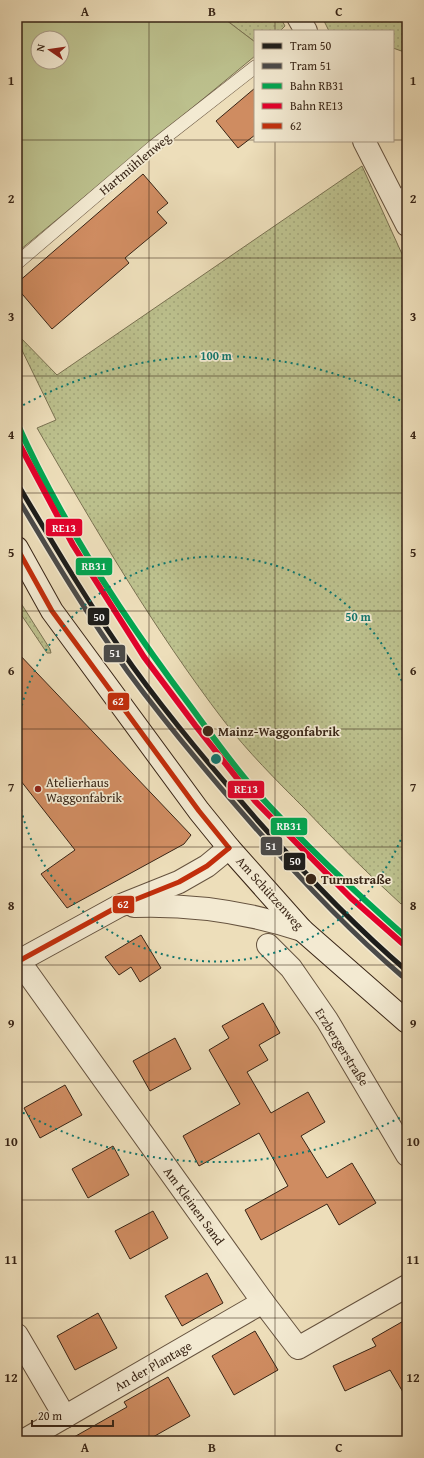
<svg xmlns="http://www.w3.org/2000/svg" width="424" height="1458" font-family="'Gentium Book Plus',serif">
	<defs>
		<pattern id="grass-dots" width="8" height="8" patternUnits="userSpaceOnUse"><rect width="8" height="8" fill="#bcc08d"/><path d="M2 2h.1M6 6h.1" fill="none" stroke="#a2a579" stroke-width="1.8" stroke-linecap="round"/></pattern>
	</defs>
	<rect width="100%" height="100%" fill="#eddeba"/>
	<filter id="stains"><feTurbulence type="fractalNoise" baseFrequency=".005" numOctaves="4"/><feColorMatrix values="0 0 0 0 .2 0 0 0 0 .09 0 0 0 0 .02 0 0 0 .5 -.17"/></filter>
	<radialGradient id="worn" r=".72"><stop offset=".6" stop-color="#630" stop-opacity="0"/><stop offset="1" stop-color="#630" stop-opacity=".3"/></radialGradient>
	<g fill="url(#grass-dots)" stroke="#7a7252">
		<path d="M 222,17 L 280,17 L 285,26 L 280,31 L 255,31 L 255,42 Z"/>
		<path d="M 322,17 L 407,17 L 407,53 L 393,48 L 393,31 L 329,31 Z"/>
		<path d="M 362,166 L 407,265 L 407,900 L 401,904 C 367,873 335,841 304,808 C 276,780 248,752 224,721 C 153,628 96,530 37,428 L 56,420 L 17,340 L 17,334 L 57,375 Z"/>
		<path d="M 17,597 L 50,649 L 51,653 L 47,653 L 20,613 L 17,608 Z"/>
	</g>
	<path fill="#bcc08d" stroke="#7a7252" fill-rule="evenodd" d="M 17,17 L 222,17 L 255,42 L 255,56 L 20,250 L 17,250 ZM 38,38 L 62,38 L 62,62 L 38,62 Z"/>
	<g fill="#cf8c61" stroke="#392516">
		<path d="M 255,88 L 255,135 L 238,148 L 216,121 Z"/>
		<path d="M 143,174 L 168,203 L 157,212 L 167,223 L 125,258 L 129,263 L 52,329 L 17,288 L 17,283 Z"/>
		<path d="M 17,652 L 191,835 L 184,844 L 67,908 L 41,874 L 75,850 L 17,776 Z"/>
		<path d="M 141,935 L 161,968 L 140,982 L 131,967 L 119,975 L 105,957 Z"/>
		<path d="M 263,1003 L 280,1033 L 259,1045 L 268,1060 L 247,1072 L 271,1113 L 308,1092 L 325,1122 L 301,1136 L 327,1178 L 352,1163 L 376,1203 L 339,1225 L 327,1204 L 261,1240 L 245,1210 L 288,1186 L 259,1133 L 199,1166 L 183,1136 L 240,1104 L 209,1050 L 229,1038 L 222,1026 Z"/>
		<path d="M 175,1038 L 191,1069 L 150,1091 L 133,1061 Z"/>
		<path d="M 65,1085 L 82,1115 L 40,1138 L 24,1108 Z"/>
		<path d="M 113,1146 L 129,1175 L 88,1198 L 72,1169 Z"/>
		<path d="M 153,1211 L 168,1238 L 130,1259 L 115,1231 Z"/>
		<path d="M 207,1273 L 223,1303 L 182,1326 L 165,1296 Z"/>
		<path d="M 98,1313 L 117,1348 L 75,1370 L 57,1336 Z"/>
		<path d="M 407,1319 L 407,1399 L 390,1370 L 345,1391 L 333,1366 L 376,1346 L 372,1339 Z"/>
		<path d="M 255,1331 L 278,1370 L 234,1395 L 212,1356 Z"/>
		<path d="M 168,1377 L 190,1416 L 146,1441 L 67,1441 L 127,1407 L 124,1402 Z"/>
	</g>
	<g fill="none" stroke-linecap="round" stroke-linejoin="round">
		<g stroke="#66533f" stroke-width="14">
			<g id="lane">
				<path d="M 397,203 L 407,191"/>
				<path d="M 17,263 L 154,146 L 255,67"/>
			</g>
		</g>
		<g stroke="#66533f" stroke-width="24">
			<g id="street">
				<path d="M 298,17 L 306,31"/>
				<path d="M 364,141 L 407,225"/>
				<path d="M 134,906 C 192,904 247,912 302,930"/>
				<path d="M 268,945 L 291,968 L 327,1020 L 407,1155"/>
				<path d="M 19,961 L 263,1302 L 298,1348 L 407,1286"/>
				<path d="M 17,962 L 119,906 L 179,882 L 207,866 L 229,848"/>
				<path d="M 17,1335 L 65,1417"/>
				<path d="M 23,1441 L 263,1302"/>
			</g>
		</g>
		<g stroke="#392516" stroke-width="24">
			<path id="secondary" d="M 17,548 L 52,611 L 199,811 L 229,848 L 302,930 L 407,1022"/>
		</g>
		<use href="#lane" stroke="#f3ead2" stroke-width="13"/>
		<use href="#street" stroke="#f3ead2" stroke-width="22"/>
		<use href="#secondary" stroke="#f3ead2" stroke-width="22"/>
		<g stroke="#f3ead2" stroke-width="8">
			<g id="bus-1">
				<path d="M 17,548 L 52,611 L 199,811 L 229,848"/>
				<path d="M 17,962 L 119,906 L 179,882 L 207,866 L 229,848"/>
			</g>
		</g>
		<use href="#bus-1" stroke="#c22e0c" stroke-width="5"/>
		<g stroke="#f3ead2" stroke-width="9">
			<path id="rail-1" d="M 17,423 C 61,522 126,621 191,707 C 213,737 236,770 261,797 C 307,847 356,893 407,938"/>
		</g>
		<g stroke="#f3ead2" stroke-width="9">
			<path id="rail-2" d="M 17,440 L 73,545 L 144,657 L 195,725 L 255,801 L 351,898 L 402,943"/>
		</g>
		<use href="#rail-1" stroke="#00a651" stroke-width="6"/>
		<use href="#rail-2" stroke="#e4002b" stroke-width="6"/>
		<g stroke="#f3ead2" stroke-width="8">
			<path id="tram-1" d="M 17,483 C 54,545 91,608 133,667 C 172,721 215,771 258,821 C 305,874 353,925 407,971"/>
		</g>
		<g stroke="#f3ead2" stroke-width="8">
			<path id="tram-2" d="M 17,497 C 52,556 88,616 128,672 C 167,725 209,775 252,824 C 299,878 348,930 402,976"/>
		</g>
		<use href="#tram-1" stroke="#1d1d1b" stroke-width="5"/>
		<use href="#tram-2" stroke="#4a4a49" stroke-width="5"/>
	</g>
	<path fill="none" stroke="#392516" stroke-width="1" stroke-opacity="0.55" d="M 149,17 L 149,1441M 275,17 L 275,31M 17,140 L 255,140M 393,140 L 407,140M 275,141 L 275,1441M 17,258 L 407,258M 17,376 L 407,376M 17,493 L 407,493M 17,611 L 407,611M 17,729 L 407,729M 17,847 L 407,847M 17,965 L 407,965M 17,1082 L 407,1082M 17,1200 L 407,1200M 17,1318 L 407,1318"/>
	<g fill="none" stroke="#0f766e" stroke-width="2" stroke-dasharray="2 4">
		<path d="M407 823A201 201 0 0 1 17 789M17 729A201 201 0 0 1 407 695"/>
		<path d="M405 1115A403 403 0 0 1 18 1110M18 408A403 403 0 0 1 405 403"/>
	</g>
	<g fill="#392516" stroke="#f3ead2" stroke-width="1.5">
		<circle cx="208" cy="731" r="6"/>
		<circle cx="311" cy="879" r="6"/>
	</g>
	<circle fill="#8f2418" stroke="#f3ead2" stroke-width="1.5" cx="38" cy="789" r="4"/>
	<g text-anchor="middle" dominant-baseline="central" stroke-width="3.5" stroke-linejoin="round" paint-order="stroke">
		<g font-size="13" fill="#392516" stroke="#f3ead2">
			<text transform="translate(135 164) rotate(-40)">Hartmühlenweg</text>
			<text transform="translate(270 893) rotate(48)">Am Schützenweg</text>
			<text transform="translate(342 1047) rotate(58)">Erzbergerstraße</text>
			<text transform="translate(194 1206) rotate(54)">Am Kleinen Sand</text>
			<text transform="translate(153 1366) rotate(-30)">An der Plantage</text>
		</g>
		<g font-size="13" font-weight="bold" fill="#392516" stroke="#f3ead2" text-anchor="start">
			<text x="218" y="731">Mainz-Waggonfabrik</text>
			<text x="321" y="879">Turmstraße</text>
		</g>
		<g font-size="13" fill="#392516" stroke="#f3ead2" text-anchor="start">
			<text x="46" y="782">Atelierhaus<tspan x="46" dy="15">Waggonfabrik</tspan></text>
		</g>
	</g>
	<circle cx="216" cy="759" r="6" fill="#0f766e" stroke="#f3ead2" stroke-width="2"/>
	<g font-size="12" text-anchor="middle" font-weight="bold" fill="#0f766e" stroke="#f3ead2" stroke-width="3.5" stroke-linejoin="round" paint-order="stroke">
		<text x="216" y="360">100 m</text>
		<text x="358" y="621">50 m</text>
	</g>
	<g stroke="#f3ead2" stroke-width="1.5">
		<rect x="45" y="518" width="38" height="19" rx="4" fill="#e4002b"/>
		<rect x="75" y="557" width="38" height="19" rx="4" fill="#00a651"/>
		<rect x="87" y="607" width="23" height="19" rx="4" fill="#1d1d1b"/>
		<rect x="103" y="644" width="23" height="19" rx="4" fill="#4a4a49"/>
		<rect x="107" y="692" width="23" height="19" rx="4" fill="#c22e0c"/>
		<rect x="227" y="780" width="38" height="19" rx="4" fill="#e4002b"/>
		<rect x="270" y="817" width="38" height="19" rx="4" fill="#00a651"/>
		<rect x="260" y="836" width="23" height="20" rx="4" fill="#4a4a49"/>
		<rect x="283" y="852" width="23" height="19" rx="4" fill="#1d1d1b"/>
		<rect x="112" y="895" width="23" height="19" rx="4" fill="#c22e0c"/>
	</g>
	<g font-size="11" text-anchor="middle" font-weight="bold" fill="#fff">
		<text x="64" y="532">RE13</text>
		<text x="94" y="570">RB31</text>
		<text x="99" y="621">50</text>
		<text x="115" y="657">51</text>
		<text x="118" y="705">62</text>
		<text x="246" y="793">RE13</text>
		<text x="289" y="830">RB31</text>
		<text x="271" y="850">51</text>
		<text x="295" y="865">50</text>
		<text x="123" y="908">62</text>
	</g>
	<rect width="424" height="1458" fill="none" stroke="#eddeba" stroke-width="44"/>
	<rect x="254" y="30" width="140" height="112" fill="#f3ead2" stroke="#a99b87"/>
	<rect x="262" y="43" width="20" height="6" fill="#1d1d1b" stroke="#a99b87"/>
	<text x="290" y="50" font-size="12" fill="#392516">Tram 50</text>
	<rect x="262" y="63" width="20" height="6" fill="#4a4a49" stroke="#a99b87"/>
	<text x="290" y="70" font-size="12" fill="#392516">Tram 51</text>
	<rect x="262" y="83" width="20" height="6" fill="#00a651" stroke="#a99b87"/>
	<text x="290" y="90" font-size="12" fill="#392516">Bahn RB31</text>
	<rect x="262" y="103" width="20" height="6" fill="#e4002b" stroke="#a99b87"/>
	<text x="290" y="110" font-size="12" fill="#392516">Bahn RE13</text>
	<rect x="262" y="123" width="20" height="6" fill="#c22e0c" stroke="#a99b87"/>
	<text x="290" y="130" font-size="12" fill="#392516">62</text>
	<g transform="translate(50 50) rotate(283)"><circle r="19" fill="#f3ead2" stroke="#a99b87"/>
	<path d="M0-3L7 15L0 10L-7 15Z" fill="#8f2418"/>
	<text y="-6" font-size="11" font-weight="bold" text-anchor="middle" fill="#392516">N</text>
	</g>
	<path d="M32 1420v6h81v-6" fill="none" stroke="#392516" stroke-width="2"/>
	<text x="38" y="1420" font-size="12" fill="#392516" stroke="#f3ead2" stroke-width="3" paint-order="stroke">20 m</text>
	<rect x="22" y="22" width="380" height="1414" fill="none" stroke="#392516" stroke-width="1.5"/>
	<g font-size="13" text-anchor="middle" font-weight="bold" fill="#392516">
		<text x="85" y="16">A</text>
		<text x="212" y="16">B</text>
		<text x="339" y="16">C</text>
		<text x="11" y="85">1</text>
		<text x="413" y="85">1</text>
		<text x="11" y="203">2</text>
		<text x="413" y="203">2</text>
		<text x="11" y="321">3</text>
		<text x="413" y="321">3</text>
		<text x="11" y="439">4</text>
		<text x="413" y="439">4</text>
		<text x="11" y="557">5</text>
		<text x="413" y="557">5</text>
		<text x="11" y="675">6</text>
		<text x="413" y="675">6</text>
		<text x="11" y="792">7</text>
		<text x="413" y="792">7</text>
		<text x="11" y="910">8</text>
		<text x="413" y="910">8</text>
		<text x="11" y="1028">9</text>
		<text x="413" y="1028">9</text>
		<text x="11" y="1146">10</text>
		<text x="413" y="1146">10</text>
		<text x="11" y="1264">11</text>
		<text x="413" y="1264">11</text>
		<text x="11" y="1382">12</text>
		<text x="413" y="1382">12</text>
		<text x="85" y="1452">A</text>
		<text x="212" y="1452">B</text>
		<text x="339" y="1452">C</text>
	</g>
	<rect width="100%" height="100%" filter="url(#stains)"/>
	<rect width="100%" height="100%" fill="url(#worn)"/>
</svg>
